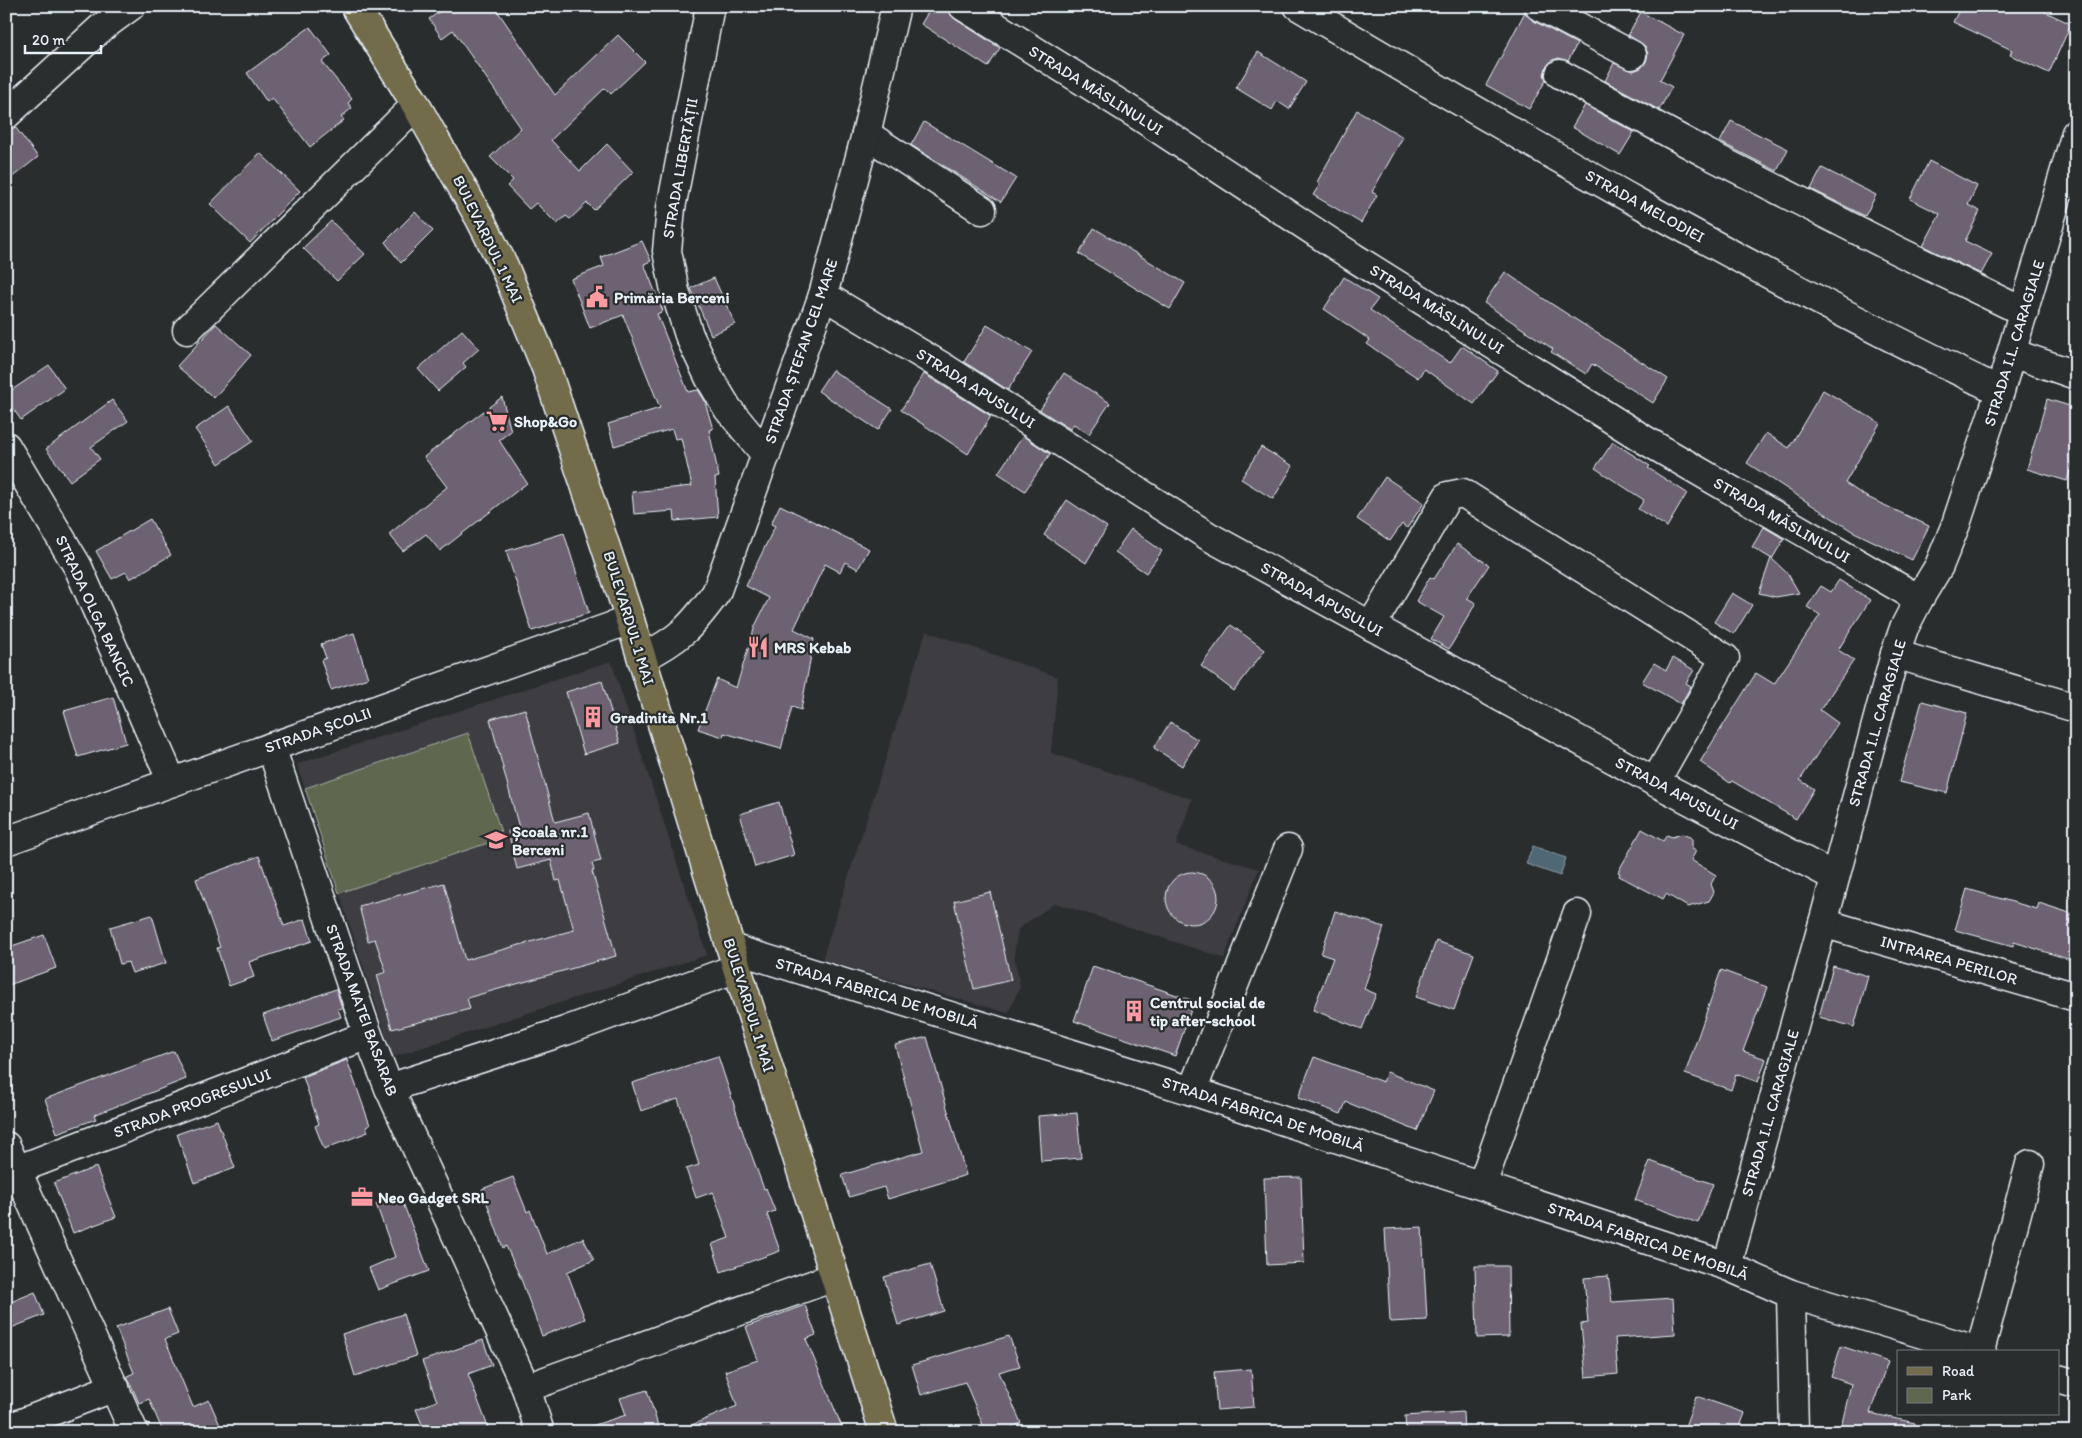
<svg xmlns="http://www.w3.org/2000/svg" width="2082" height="1438" font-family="Itim,sans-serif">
	<rect width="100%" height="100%" fill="#2a2d2e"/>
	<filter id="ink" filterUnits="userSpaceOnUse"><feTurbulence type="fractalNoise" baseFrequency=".02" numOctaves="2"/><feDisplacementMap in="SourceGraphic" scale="10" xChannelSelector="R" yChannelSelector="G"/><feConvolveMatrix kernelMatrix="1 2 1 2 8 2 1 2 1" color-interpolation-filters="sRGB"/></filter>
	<g filter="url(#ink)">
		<g fill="#3e3d42">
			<path d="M 926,631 L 1058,677 L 1051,753 L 1192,799 L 1176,845 L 1259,869 L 1224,958 L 1055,903 L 1018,929 L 1014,955 L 1020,987 L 1008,1013 L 822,960 Z"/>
			<path d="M 611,661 L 707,955 L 393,1057 L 297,764 Z"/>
		</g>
		<path fill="#5e684f" stroke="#a3aca4" d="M 468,733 L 503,838 L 339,893 L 305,788 Z"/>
		<path fill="#506774" stroke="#8d9ea9" d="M 1533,846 L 1566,858 L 1560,876 L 1526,864 Z"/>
		<g fill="#6d6271" stroke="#e8f1f8">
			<path d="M 448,6 L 494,6 L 555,95 L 618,35 L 645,62 L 611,94 L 605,88 L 551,140 L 580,171 L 607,144 L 633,172 L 594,210 L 587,203 L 570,219 L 566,216 L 557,224 L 536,203 L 529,209 L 507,186 L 513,180 L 490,157 L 521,128 L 453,30 L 442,38 L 429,19 Z"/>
			<path d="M 932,6 L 945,6 L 955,19 L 1000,48 L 988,67 L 921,24 Z"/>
			<path d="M 1961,6 L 2033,6 L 2071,24 L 2049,73 L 2010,55 L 2012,50 L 1953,22 Z"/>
			<path d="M 1525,12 L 1532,20 L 1577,44 L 1568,61 L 1559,58 L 1552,60 L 1547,66 L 1544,74 L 1546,80 L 1529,109 L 1486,85 Z"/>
			<path d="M 1641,12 L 1684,35 L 1660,80 L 1672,87 L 1659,110 L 1605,81 L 1614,63 L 1633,71 L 1641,68 L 1646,62 L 1648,54 L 1645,46 L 1628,35 Z"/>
			<path d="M 310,27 L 331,55 L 322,62 L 352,99 L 348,103 L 352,108 L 341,117 L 344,120 L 310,147 L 272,98 L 267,102 L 247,73 Z"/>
			<path d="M 1258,52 L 1306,82 L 1289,109 L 1277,101 L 1272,110 L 1236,88 Z"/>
			<path d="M 1585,105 L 1634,132 L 1620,155 L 1572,127 Z"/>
			<path d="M 1357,110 L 1403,137 L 1372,192 L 1377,195 L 1361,223 L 1313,195 L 1320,184 L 1317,182 Z"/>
			<path d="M 1731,121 L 1788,149 L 1777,171 L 1720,142 Z"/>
			<path d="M 924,122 L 1016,178 L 1001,202 L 911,145 Z"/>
			<path d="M 15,127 L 38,157 L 6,182 L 6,130 Z"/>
			<path d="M 260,153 L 300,191 L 250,243 L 210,204 Z"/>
			<path d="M 1929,161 L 1977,186 L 1968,205 L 1980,211 L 1965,241 L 1992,254 L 1981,274 L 1923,246 L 1940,214 L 1910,199 Z"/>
			<path d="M 1822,168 L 1876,195 L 1865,216 L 1811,189 Z"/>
			<path d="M 415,212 L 433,231 L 401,263 L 385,242 Z"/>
			<path d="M 331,221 L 365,254 L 337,281 L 303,248 Z"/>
			<path d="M 1094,228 L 1185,283 L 1170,309 L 1079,254 Z"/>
			<path d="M 642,241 L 651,261 L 644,264 L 663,311 L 657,314 L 688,392 L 698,390 L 704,399 L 713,429 L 709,430 L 719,477 L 715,478 L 718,517 L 675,521 L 674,511 L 634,514 L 632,492 L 692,486 L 681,438 L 675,439 L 672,429 L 614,446 L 608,424 L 660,408 L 623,315 L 590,328 L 571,279 L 604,266 L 601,257 Z"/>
			<path d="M 1505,272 L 1547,301 L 1668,379 L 1653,403 L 1592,364 L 1586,374 L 1551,352 L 1553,349 L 1484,303 Z"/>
			<path d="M 1344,277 L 1378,299 L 1370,310 L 1450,363 L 1462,346 L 1498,371 L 1474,404 L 1424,369 L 1418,378 L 1367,344 L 1370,340 L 1324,309 Z"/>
			<path d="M 714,278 L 735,324 L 711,335 L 691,288 Z"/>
			<path d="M 216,324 L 251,355 L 214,398 L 177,366 Z"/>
			<path d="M 987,325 L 1032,352 L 1008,390 L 964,362 Z"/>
			<path d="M 462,330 L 479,349 L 463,363 L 466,367 L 438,391 L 418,369 Z"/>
			<path d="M 49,365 L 65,389 L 21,420 L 6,399 L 6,394 Z"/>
			<path d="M 832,370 L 892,409 L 878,430 L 818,391 Z"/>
			<path d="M 1064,373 L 1110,403 L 1089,434 L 1074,424 L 1070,429 L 1040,410 Z"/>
			<path d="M 924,374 L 991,416 L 968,454 L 901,410 Z"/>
			<path d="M 1823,390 L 1880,423 L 1845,483 L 1865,496 L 1929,526 L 1912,560 L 1852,531 L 1747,463 L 1766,433 L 1789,448 Z"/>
			<path d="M 502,397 L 511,431 L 499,440 L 527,483 L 440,551 L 426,534 L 403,551 L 389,534 L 447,487 L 424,457 Z"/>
			<path d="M 2047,399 L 2076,408 L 2076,450 L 2067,481 L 2027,469 Z"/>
			<path d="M 112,400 L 128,421 L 91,447 L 100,459 L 70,481 L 46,449 Z"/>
			<path d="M 229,406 L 253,441 L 219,464 L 195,429 Z"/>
			<path d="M 1023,436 L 1050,454 L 1025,491 L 998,473 Z"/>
			<path d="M 1613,442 L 1650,466 L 1648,468 L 1687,493 L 1667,527 L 1638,509 L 1644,500 L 1595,468 Z"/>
			<path d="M 1261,447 L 1293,466 L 1273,499 L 1241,479 Z"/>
			<path d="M 1385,477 L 1424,503 L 1407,528 L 1402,524 L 1390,541 L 1357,519 Z"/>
			<path d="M 1067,500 L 1107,527 L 1086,563 L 1044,535 Z"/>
			<path d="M 780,505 L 869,549 L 858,569 L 845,562 L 840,572 L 825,564 L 794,629 L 814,639 L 801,710 L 792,707 L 781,749 L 724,733 L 723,737 L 698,729 L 717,679 L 736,688 L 755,626 L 769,598 L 746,586 L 775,526 L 771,524 Z"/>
			<path d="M 150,519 L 171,555 L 130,579 L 126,572 L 112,579 L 96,551 Z"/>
			<path d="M 1764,527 L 1784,539 L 1772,559 L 1752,547 Z"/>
			<path d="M 1131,529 L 1162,551 L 1146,573 L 1115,552 Z"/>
			<path d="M 564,533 L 589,613 L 532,631 L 506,551 Z"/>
			<path d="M 1457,544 L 1489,565 L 1467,598 L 1476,603 L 1449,649 L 1431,639 L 1444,617 L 1416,601 L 1430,577 L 1434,579 Z"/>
			<path d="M 1771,558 L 1788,574 L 1799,593 L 1776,597 L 1759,593 Z"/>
			<path d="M 1839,580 L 1870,600 L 1838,650 L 1854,660 L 1820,710 L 1838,723 L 1800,780 L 1814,789 L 1796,819 L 1732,781 L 1730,783 L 1700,762 L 1756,673 L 1774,684 L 1820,615 L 1807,607 L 1821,586 L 1831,592 Z"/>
			<path d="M 1732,593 L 1752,605 L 1734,634 L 1714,622 Z"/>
			<path d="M 1231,625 L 1265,650 L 1234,691 L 1201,666 Z"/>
			<path d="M 354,633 L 368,678 L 331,690 L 321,660 L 326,658 L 321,644 Z"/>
			<path d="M 1673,658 L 1694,670 L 1686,683 L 1691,686 L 1681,704 L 1642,682 L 1654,663 L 1666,670 Z"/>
			<path d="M 602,681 L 620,743 L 584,754 L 566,692 Z"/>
			<path d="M 113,697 L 126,743 L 78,757 L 64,711 Z"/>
			<path d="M 1922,701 L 1967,713 L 1947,793 L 1899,782 Z"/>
			<path d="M 525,709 L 555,822 L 589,813 L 601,861 L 592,863 L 594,871 L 592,871 L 616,956 L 467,998 L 470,1009 L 392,1029 L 377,975 L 386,972 L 375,939 L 368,941 L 359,906 L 444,883 L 465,960 L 574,930 L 560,880 L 556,881 L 551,860 L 517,869 L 508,831 L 519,828 L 490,719 Z"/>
			<path d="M 1170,722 L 1198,740 L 1182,766 L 1154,748 Z"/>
			<path d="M 779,802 L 794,855 L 755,867 L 740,814 Z"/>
			<path d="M 1642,829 L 1663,841 L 1667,835 L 1672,837 L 1682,834 L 1692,838 L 1692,849 L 1696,851 L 1691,860 L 1716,875 L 1711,884 L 1714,892 L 1709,901 L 1688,907 L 1666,894 L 1663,899 L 1619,876 L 1620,873 L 1618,872 Z"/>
			<path d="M 259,856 L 284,926 L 305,919 L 312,941 L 249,962 L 254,977 L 229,986 L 217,948 L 220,947 L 196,879 Z"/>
			<circle cx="1192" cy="898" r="26"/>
			<path d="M 1967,889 L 2037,909 L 2039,903 L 2076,915 L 2076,945 L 2071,960 L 2014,942 L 2013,946 L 1955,930 Z"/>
			<path d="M 990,892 L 1011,980 L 974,989 L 954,901 Z"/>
			<path d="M 1335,911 L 1384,927 L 1364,989 L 1376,994 L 1362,1029 L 1313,1010 L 1333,958 L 1321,954 Z"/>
			<path d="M 152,915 L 166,963 L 132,973 L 128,962 L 120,964 L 110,927 Z"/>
			<path d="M 44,935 L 56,968 L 6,986 L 6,948 Z"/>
			<path d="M 1436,941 L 1474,954 L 1454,1010 L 1416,997 Z"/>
			<path d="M 1093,966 L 1194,1001 L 1175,1056 L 1074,1021 Z"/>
			<path d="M 1833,966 L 1868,976 L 1854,1027 L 1819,1017 Z"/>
			<path d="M 1721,970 L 1767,987 L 1743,1051 L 1766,1059 L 1758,1082 L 1736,1074 L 1731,1090 L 1685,1074 Z"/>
			<path d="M 336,989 L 342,1008 L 338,1009 L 341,1017 L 272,1041 L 263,1015 Z"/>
			<path d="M 927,1037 L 966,1175 L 888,1199 L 884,1187 L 849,1197 L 842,1175 L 923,1151 L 895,1045 Z"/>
			<path d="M 174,1051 L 186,1079 L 94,1115 L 96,1119 L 57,1133 L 45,1099 Z"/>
			<path d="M 718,1056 L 748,1148 L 749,1148 L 764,1189 L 766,1188 L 775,1211 L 767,1214 L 780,1251 L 721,1272 L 712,1244 L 729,1238 L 713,1192 L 696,1198 L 686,1169 L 699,1165 L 678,1099 L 641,1111 L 632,1083 Z"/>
			<path d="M 1314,1057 L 1383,1082 L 1387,1072 L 1434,1091 L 1417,1131 L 1346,1102 L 1341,1114 L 1298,1098 Z"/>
			<path d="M 347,1060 L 370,1125 L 366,1127 L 368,1132 L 324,1149 L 315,1126 L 319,1124 L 303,1077 Z"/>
			<path d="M 1077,1113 L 1081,1158 L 1041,1161 L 1038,1116 Z"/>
			<path d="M 217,1120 L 235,1168 L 194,1183 L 177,1134 Z"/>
			<path d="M 1650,1161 L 1713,1184 L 1698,1223 L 1635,1200 Z"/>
			<path d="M 96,1167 L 116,1217 L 73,1233 L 54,1183 Z"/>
			<path d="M 513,1177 L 527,1212 L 530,1210 L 547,1254 L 583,1238 L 594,1260 L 567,1272 L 585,1319 L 542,1336 L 521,1279 L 506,1246 L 503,1248 L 482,1189 Z"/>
			<path d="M 1301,1177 L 1304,1263 L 1267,1265 L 1264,1178 Z"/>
			<path d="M 400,1195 L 429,1271 L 378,1290 L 369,1268 L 395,1257 L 376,1204 Z"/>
			<path d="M 1422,1227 L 1427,1320 L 1390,1322 L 1385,1229 Z"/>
			<path d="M 930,1264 L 944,1311 L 898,1325 L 884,1277 Z"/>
			<path d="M 1475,1266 L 1508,1266 L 1509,1337 L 1477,1338 Z"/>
			<path d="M 1608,1276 L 1612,1302 L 1673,1298 L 1675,1334 L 1615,1338 L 1618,1374 L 1586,1377 L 1581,1324 L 1588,1323 L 1584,1278 Z"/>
			<path d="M 35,1292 L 44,1315 L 6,1330 L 6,1304 Z"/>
			<path d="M 805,1305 L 816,1335 L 806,1339 L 844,1432 L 675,1432 L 737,1406 L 725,1371 L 758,1360 L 746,1327 Z"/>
			<path d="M 168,1309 L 178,1334 L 165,1339 L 193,1407 L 209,1400 L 223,1432 L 163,1432 L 149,1399 L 139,1403 L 127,1376 L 134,1373 L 116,1328 Z"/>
			<path d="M 403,1314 L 416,1356 L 355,1376 L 342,1334 Z"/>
			<path d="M 1009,1336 L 1020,1366 L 999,1372 L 1021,1423 L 1001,1432 L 986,1432 L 965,1382 L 921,1395 L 912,1365 Z"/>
			<path d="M 483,1340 L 492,1365 L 468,1374 L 490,1432 L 425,1432 L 416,1409 L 437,1401 L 422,1361 Z"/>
			<path d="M 1841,1346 L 1888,1362 L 1870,1413 L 1915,1423 L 1914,1432 L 1840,1432 L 1851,1384 L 1831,1377 Z"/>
			<path d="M 1251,1369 L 1254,1407 L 1217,1410 L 1214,1372 Z"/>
			<path d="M 647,1390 L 660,1432 L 589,1432 L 588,1427 L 626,1415 L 620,1398 Z"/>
			<path d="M 1696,1396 L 1745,1413 L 1738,1432 L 1683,1432 Z"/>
			<path d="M 1463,1412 L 1464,1432 L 1406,1432 L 1405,1416 Z"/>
		</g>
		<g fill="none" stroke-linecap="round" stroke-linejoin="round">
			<g stroke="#e8f1f8" stroke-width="31">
				<g id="minor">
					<path d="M 710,6 L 671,208 L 667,251 L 675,291 L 689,335 L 710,379 L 728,409 L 766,455"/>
					<path d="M 963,6 L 1136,114 L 1353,257 L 1645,440 L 1919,599"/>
					<path d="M 1298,6 C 1527,142 1759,276 2000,391"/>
					<path d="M 1539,6 L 1632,55"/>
					<path d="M 1560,74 L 1706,153 L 1898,251 L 2024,312"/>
					<path d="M 6,115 L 101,28 L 131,6"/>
					<path d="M 866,134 L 982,210"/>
					<path d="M 823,295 L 943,367 L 1208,536 L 1655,782 L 1835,877"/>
					<path d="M 187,330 L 416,105"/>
					<path d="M 2012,353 L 2076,375"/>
					<path d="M 6,446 L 78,567 L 172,782"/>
					<path d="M 1371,626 L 1448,496 L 1463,493 L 1725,658 L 1655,782"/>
					<path d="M 1895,654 L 2076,708"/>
					<path d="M 642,658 C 680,639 691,627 716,593 L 823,295 L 866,134 L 896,6"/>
					<path d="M 271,747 L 368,1035 L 389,1088 L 526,1388 L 540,1432"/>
					<path d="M 6,841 L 630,620"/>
					<path d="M 1823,923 L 2076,997"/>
					<path d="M 731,948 L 1192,1091 L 1727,1266 L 1791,1294 L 1982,1352"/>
					<path d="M 389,1088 L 565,1031 L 737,968"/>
					<path d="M 1192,1091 L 1288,849"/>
					<path d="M 6,1146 L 134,1432"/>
					<path d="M 16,1170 L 368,1035"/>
					<path d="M 1482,1185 L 1577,914"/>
					<path d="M 1727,1266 L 1823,923 L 1895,654 L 1904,628 L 1919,599 L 1939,566 L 1956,524 L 2000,391 L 2076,133"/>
					<path d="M 1791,1294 L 1794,1432"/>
					<path d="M 1980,1351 L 2030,1164"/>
					<path d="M 2058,1379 L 2076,1384"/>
					<path d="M 526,1388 L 834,1277"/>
					<path d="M 6,1429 L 115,1387"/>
				</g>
			</g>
			<g stroke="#e8f1f8" stroke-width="31">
				<path id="major" d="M 355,6 L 416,105 L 480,219 L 504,266 L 546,368 L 630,620 L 737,968 L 884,1432"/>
			</g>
			<use href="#minor" stroke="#2a2d2e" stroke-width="28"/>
			<use href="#major" stroke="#726c4b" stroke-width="28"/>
		</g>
	</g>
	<defs>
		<g id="civic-bare" transform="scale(1.725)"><path d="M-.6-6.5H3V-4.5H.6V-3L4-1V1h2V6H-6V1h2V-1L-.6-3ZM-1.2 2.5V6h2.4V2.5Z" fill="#ff9aa2" stroke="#2a2d2e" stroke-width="2.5" paint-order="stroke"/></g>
		<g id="supermarket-bare" transform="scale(1.725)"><path d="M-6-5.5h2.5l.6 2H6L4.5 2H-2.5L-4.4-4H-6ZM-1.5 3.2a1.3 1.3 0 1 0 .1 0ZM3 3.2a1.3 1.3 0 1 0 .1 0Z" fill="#ff9aa2" stroke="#2a2d2e" stroke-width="2.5" paint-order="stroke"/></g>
		<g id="restaurant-bare" transform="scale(1.725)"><path d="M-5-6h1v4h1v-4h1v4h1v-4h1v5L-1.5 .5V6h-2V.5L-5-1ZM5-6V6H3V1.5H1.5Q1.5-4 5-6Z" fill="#ff9aa2" stroke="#2a2d2e" stroke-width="2.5" paint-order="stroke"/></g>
		<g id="building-bare" transform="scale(1.725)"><path d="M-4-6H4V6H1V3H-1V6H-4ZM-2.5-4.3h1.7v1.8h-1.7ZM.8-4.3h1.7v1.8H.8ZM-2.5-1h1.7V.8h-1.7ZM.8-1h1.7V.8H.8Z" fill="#ff9aa2" stroke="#2a2d2e" stroke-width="2.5" paint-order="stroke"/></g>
		<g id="school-bare" transform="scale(1.725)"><path d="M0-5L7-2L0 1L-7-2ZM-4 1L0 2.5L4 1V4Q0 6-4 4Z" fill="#ff9aa2" stroke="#2a2d2e" stroke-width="2.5" paint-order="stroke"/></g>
		<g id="office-bare" transform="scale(1.725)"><path d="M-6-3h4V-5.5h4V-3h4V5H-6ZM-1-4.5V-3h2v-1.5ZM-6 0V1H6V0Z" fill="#ff9aa2" stroke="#2a2d2e" stroke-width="2.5" paint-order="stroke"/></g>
	</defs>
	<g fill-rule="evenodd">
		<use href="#civic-bare" x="597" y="297"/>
		<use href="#supermarket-bare" x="497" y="421"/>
		<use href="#restaurant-bare" x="758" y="647"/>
		<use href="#building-bare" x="593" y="717"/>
		<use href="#school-bare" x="496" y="840"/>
		<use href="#building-bare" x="1134" y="1011"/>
		<use href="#office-bare" x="362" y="1197"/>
	</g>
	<g text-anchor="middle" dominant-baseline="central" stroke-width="4.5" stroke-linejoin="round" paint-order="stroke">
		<g font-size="16" fill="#e8f1f8" stroke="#2a2d2e">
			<text transform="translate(1096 90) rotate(32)">STRADA MĂSLINULUI</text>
			<text transform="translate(680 168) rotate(-80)">STRADA LIBERTĂȚII</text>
			<text transform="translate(1645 206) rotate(29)">STRADA MELODIEI</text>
			<text transform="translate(488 239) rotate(64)">BULEVARDUL 1 MAI</text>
			<text transform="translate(1437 309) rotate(32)">STRADA MĂSLINULUI</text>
			<text transform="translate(2014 343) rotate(-73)">STRADA I.L. CARAGIALE</text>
			<text transform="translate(801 351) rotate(-71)">STRADA ȘTEFAN CEL MARE</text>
			<text transform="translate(976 388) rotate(32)">STRADA APUSULUI</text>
			<text transform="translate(1782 520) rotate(30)">STRADA MĂSLINULUI</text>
			<text transform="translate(1322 599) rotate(29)">STRADA APUSULUI</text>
			<text transform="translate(95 611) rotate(65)">STRADA OLGA BANCIC</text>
			<text transform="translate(629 618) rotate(73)">BULEVARDUL 1 MAI</text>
			<text transform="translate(1877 723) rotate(-74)">STRADA I.L. CARAGIALE</text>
			<text transform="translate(318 730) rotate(-19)">STRADA ȘCOLII</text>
			<text transform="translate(1677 793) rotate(28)">STRADA APUSULUI</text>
			<text transform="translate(1949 960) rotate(16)">INTRAREA PERILOR</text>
			<text transform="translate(877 993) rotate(17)">STRADA FABRICA DE MOBILĂ</text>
			<text transform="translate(749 1005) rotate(73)">BULEVARDUL 1 MAI</text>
			<text transform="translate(362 1010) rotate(70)">STRADA MATEI BASARAB</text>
			<text transform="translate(192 1103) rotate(-21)">STRADA PROGRESULUI</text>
			<text transform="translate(1770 1113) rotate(-74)">STRADA I.L. CARAGIALE</text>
			<text transform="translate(1263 1114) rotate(18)">STRADA FABRICA DE MOBILĂ</text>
			<text transform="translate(1648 1241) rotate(19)">STRADA FABRICA DE MOBILĂ</text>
		</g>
		<g font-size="16" font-weight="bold" fill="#e8f1f8" stroke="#2a2d2e" text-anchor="start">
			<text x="614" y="297">Primăria Berceni</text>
			<text x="514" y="421">Shop&amp;Go</text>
			<text x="774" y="647">MRS Kebab</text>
			<text x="610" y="717">Gradinita Nr.1</text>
			<text x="512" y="831">Școala nr.1<tspan x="512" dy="18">Berceni</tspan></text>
			<text x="1150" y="1002">Centrul social de<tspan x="1150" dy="18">tip after-school</tspan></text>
			<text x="378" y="1197">Neo Gadget SRL</text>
		</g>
	</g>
	<rect width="2082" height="1438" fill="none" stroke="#2a2d2e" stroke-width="25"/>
	<rect x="12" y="12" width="2057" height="1413" fill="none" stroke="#e8f1f8" stroke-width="2" filter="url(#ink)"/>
	<rect x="1897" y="1350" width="162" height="65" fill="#2a2d2e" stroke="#767b7f"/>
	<rect x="1907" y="1367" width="25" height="8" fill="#726c4b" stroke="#767b7f"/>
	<text x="1942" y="1376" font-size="15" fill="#e8f1f8">Road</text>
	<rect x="1907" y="1388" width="25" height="15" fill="#5e684f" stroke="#767b7f"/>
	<text x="1942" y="1400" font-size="15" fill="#e8f1f8">Park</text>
	<path d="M25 45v8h76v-8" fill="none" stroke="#e8f1f8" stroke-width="2.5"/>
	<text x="32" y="45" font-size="15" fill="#e8f1f8" stroke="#2a2d2e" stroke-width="4" paint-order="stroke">20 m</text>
</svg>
